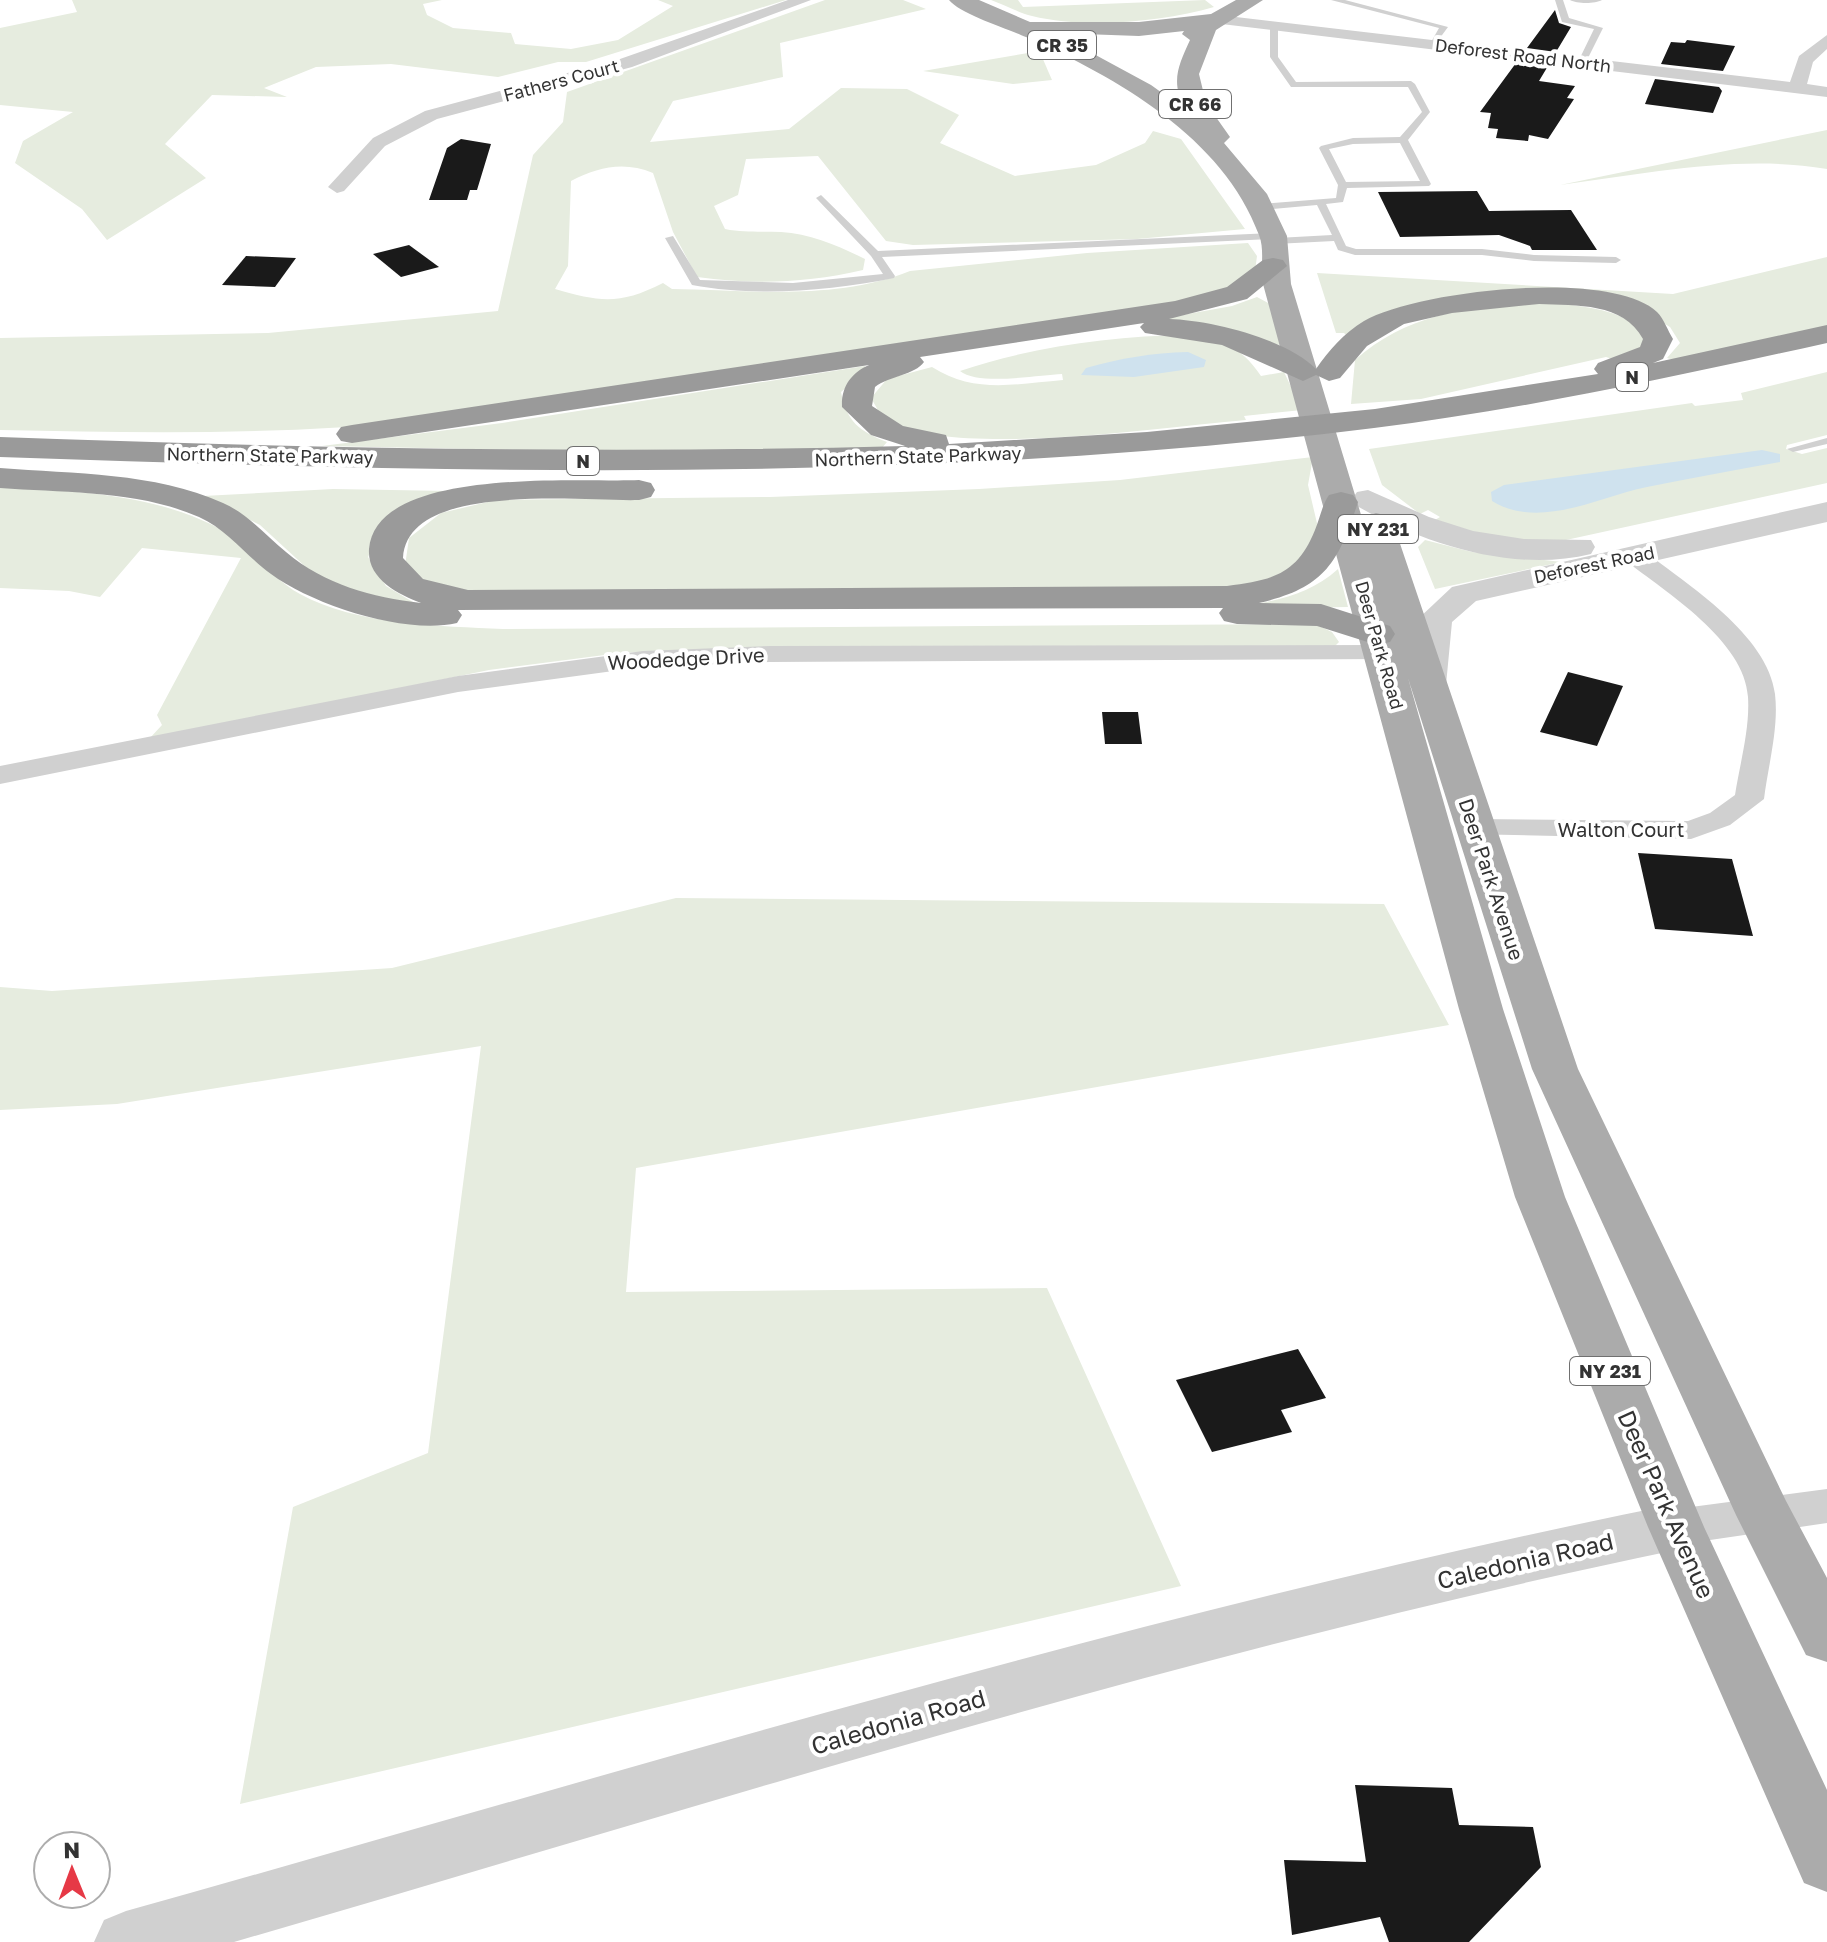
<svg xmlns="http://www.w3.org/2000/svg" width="1827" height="1942" font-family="'Golos Text',sans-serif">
	<rect width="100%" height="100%" fill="#fff"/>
	<g fill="#e6ecdf">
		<path d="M 72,0 L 442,0 L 423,4 L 427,15 L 453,28 L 511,33 L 515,44 L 571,49 L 618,40 L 673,6 L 658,0 L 786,0 L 586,62 L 558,62 L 498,77 L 391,64 L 316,67 L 264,88 L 287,97 L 212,95 L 165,144 L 206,178 L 107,240 L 82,209 L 15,163 L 23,141 L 73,112 L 0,105 L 0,28 L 77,12 Z"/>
		<path d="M 825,0 L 903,0 L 926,9 L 780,43 L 783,77 L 673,101 L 650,142 L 789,129 L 841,88 L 907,89 L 959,115 L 940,143 L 1015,176 L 1096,165 L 1145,143 L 1153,131 L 1181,139 L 1245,229 L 1137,239 L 913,245 L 886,241 L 818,156 L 746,159 L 738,195 L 714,206 L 725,229 C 745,233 762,231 781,232 C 811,234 839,246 865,259 L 863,270 C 807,283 754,285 697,277 L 673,232 L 653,173 C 624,161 598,167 571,181 L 568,266 L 555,289 C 600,302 620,305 663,283 L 672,289 C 750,290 836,301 910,271 L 1087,253 L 1248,243 L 1257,256 L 1255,271 L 1220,295 L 422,421 C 281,435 142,433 0,430 L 0,338 L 268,333 L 498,311 L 533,155 L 563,122 L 567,92 Z"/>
		<path d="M 991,0 L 1018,0 L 1023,7 L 1205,0 L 1214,7 C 1162,22 1085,29 1032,16 C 1019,13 1005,5 991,0 Z"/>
		<path d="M 1028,53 L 1042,57 L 1052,80 L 1013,84 L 923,71 Z"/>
		<path d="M 1827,130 L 1827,169 C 1740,154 1647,174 1560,185 Z"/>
		<path d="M 1827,257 L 1827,329 L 1677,361 L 1667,358 L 1680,343 L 1670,327 L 1631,304 L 1468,296 L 1348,337 L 1344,333 L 1336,333 L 1317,273 L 1673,294 Z"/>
		<path d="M 1257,297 L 1270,304 L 1280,345 L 1167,323 L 1166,318 L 1232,306 Z"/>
		<path d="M 1557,303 C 1594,308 1625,310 1651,338 L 1643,351 L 1618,361 L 1606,357 L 1421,399 L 1351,404 L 1355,360 C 1414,308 1482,306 1557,303 Z"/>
		<path d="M 1187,335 C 1223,344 1239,343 1261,376 L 1284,372 L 1302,410 L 1244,416 L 1246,420 C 1161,427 960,458 888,422 C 881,418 876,406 871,398 L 887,379 L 932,367 C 974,394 1015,384 1063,380 L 1062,374 C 1038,375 978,386 960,371 C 1031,347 1111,336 1187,335 Z"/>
		<path d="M 865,366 L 865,372 L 841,392 C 847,422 859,431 887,442 L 881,449 L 712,454 L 322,446 L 502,423 Z"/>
		<path d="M 1827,372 L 1827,435 L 1787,445 L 1786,449 L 1802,454 L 1827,448 L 1827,483 L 1566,540 L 1513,540 L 1467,532 L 1435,520 L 1440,517 L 1428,510 L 1420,514 L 1382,485 L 1369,449 L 1692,403 L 1695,406 L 1743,400 L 1741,393 Z"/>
		<path d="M 1313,457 L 1308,485 L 1320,536 L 1283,577 L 1243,590 L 470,597 L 422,585 L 405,566 L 409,538 L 441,513 L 496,500 L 770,497 L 979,489 L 1120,480 Z"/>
		<path d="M 0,486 C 61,491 122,492 181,512 C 195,517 213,524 225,532 C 253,549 271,578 300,594 C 356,625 441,626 503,629 L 1315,624 L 1332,632 L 1339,642 L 1335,646 L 769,647 L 620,653 L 489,670 L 149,739 L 162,725 L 157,715 L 241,558 L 142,548 L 100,597 L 69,591 L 0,588 Z"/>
		<path d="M 333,489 L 449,491 L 380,531 L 368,557 L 386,586 L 418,605 L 411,608 L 322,582 L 260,525 L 203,496 Z"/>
		<path d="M 1425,540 L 1472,552 L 1562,562 L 1435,589 L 1418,547 Z"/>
		<path d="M 1338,569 L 1348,607 L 1229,609 C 1269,602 1307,597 1338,569 Z"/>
		<path d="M 676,898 L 1384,904 L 1449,1025 L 636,1168 L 626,1292 L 1047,1288 L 1181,1586 L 240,1804 L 293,1507 L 428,1453 L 481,1046 L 117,1104 L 0,1110 L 0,987 L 52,991 L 392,968 Z"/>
	</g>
	<g fill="#cfe2ee">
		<path d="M 1188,352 L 1206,360 L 1204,367 L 1134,377 L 1081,375 L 1086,368 C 1121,358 1152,353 1188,352 Z"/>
		<path d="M 1762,450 L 1780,454 L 1780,462 C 1735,470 1691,478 1647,487 C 1598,497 1540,530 1492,501 L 1491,492 L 1504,485 Z"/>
	</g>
	<g fill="#1a1a1a">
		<path d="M 1555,10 L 1559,23 L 1571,27 L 1556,52 L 1527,48 Z"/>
		<path d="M 1687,40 L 1735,46 L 1723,71 L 1661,64 L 1671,42 L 1685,43 Z"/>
		<path d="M 1516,63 L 1548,66 L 1539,81 L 1575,86 L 1567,98 L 1574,99 L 1548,139 L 1529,135 L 1528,141 L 1496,138 L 1498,129 L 1488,128 L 1491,113 L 1480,112 Z"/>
		<path d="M 1655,79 L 1719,87 L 1722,91 L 1713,113 L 1645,104 Z"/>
		<path d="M 461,139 L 491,144 L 477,190 L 470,190 L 467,200 L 429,200 L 447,148 Z"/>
		<path d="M 1477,191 L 1489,211 L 1571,210 L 1597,250 L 1532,250 L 1530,246 L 1499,235 L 1400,237 L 1378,192 Z"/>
		<path d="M 409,245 L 439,267 L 401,277 L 373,254 Z"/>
		<path d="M 246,256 L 296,258 L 275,287 L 222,285 Z"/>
		<path d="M 1568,672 L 1623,686 L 1597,746 L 1540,732 Z"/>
		<path d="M 1102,712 L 1138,712 L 1142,744 L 1105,744 Z"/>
		<path d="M 1638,853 L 1732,859 L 1753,936 L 1655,929 Z"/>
		<path d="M 1298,1349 L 1326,1398 L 1281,1410 L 1292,1432 L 1212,1452 L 1176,1380 Z"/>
		<path d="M 1355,1785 L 1452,1788 L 1459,1825 L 1533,1827 L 1541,1867 L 1469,1942 L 1389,1942 L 1380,1917 L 1292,1935 L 1284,1860 L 1366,1862 Z"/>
	</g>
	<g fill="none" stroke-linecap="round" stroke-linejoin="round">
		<g fill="#d0d0d0" fill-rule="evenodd">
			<path d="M 1331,0 L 1345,0 L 1448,27 L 1434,46 L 1430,44 L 1439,28 Z"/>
			<path d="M 1555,0 L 1563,0 L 1569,18 L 1603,28 L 1585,64 L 1578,62 L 1594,29 L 1562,22 Z"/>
			<path d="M 1570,0 L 1602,0 C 1595,4 1577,4 1570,0 Z"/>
			<path d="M 1274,23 L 1278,25 L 1278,57 L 1296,82 L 1411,81 L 1415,84 L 1430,112 L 1408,140 L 1431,184 L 1429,186 L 1347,188 L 1343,202 L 1326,204 L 1346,246 L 1356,249 L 1482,249 L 1534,255 L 1616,257 L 1621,260 L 1616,263 L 1534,261 L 1482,255 L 1355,255 L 1338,250 L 1334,241 L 1275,244 L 1272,243 L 1271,239 L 882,257 L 895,276 L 894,278 C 830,291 756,297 692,285 L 665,238 L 673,236 L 700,280 L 793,283 L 883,274 L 871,256 L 818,200 L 816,198 L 821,195 L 878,251 L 1273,233 L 1276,234 L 1277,238 L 1332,235 L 1317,205 L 1261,210 L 1256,207 L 1261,204 L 1336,198 L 1338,185 L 1319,148 L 1321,146 L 1353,138 L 1400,137 L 1422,112 L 1408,87 L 1291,87 L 1270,57 L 1270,25 ZM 1400,143 L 1420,181 L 1346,182 L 1329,149 L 1353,144 Z"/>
			<path d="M 1827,438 L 1827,444 L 1793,452 L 1787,449 Z"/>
		</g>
		<g fill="#d0d0d0" fill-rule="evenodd">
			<path d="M 788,0 L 811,0 L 632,67 L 437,119 L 385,146 L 344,191 L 337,193 L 328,187 L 373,138 L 425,111 L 620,59 Z"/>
			<path d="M 1219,15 L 1790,82 L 1799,56 L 1827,35 L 1827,49 L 1813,62 L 1807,84 L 1827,87 L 1827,97 L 1213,23 L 1211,20 Z"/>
			<path d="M 1635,548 L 1644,551 C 1687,584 1768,635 1775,694 C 1779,728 1768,766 1764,799 L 1730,825 L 1691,839 L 1465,834 L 1460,828 L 1465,822 L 1475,819 L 1688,821 L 1710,813 L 1735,795 C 1740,763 1750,729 1748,697 C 1745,641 1666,592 1626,561 L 1622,556 L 1626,551 Z"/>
			<path d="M 1382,645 L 1391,647 L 1395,653 L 1391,659 L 770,662 L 643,667 L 458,692 L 0,784 L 0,766 L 458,676 L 643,651 L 770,646 Z"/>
			<path d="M 1827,1489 L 1827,1523 L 1676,1545 L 1661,1539 L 1655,1527 L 1661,1515 L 1676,1509 Z"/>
		</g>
		<g fill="#d0d0d0" fill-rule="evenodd">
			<path d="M 1368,490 L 1429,517 L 1473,531 L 1524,539 L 1591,540 L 1595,547 L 1591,554 C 1513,573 1424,544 1357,506 L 1352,499 L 1357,492 Z"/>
			<path d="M 1827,502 L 1827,522 L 1476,601 L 1452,622 L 1446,685 L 1441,693 L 1428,696 L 1415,693 L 1410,685 L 1418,619 L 1452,587 Z"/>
			<path d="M 1676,1504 L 1695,1511 L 1703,1527 L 1695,1543 L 1676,1550 C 1188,1651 712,1803 234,1942 L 94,1942 L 104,1920 L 126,1911 C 640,1767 1152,1609 1676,1504 Z"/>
		</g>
		<path fill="#ababab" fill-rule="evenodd" d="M 949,0 L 979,0 L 1030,22 L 1139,22 L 1211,14 L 1236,0 L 1263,0 L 1216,30 L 1199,74 L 1206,103 L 1230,137 L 1224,143 L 1267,194 L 1287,236 L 1291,284 L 1362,518 L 1376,513 L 1388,516 L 1393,523 L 1578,1069 L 1786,1501 L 1827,1578 L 1827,1662 L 1806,1655 L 1736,1515 L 1532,1069 L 1408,678 L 1503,1009 L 1565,1197 L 1704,1527 L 1827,1790 L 1827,1892 L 1804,1883 L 1648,1527 L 1515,1197 L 1459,1009 L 1263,284 C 1260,268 1265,250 1259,235 C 1223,137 1117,78 1026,37 C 1008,29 960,14 949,0 ZM 1184,31 L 1182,34 L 1190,40 C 1178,66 1170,83 1186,110 L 1151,85 L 1055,33 L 1139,36 Z"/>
		<g fill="#9a9a9a" fill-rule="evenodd">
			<path d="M 1273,258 L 1283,260 L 1287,266 L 1247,299 L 1169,319 C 1210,320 1287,339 1316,369 C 1329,350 1344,333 1364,321 C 1416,291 1610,268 1657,312 C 1664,319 1668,331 1673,339 L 1663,359 L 1653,363 L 1827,325 L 1827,343 C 1677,376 1526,409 1374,428 C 918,485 458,473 0,457 L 0,437 C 302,448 603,454 905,446 L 871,435 L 842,407 C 841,387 851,373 869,365 L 352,443 L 341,441 L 336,434 L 341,427 L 352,425 L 1175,301 L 1227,287 L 1263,260 ZM 1539,304 C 1577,306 1623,302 1643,339 L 1640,347 L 1598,363 L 1594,369 L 1598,374 L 1375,409 L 1147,432 L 949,444 L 946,435 L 903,426 L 872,406 L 875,387 C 889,376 915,375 924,362 L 920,357 L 1144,323 L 1140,327 L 1145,333 L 1222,345 L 1303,381 L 1316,375 L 1329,381 L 1340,378 L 1367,346 L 1404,324 L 1452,313 Z"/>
			<path d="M 0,468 C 75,474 153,472 223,503 C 248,514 265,535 286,552 C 325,585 372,597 421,603 C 398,594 367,579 369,549 C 376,465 583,483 639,480 L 651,483 L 655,490 L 651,497 L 639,500 C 585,502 407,480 403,558 L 423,579 L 468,590 L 1227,586 C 1272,580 1297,575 1315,530 C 1320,518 1322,505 1329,495 L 1341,492 L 1353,495 L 1358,502 C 1338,564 1324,588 1259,603 L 1321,604 L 1390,626 L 1395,634 L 1390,642 L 1377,645 L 1317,626 L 1237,624 L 1224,621 L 1219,613 L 1223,608 L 458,610 L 462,615 L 457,623 C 405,635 313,605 271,574 C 246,556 228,530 199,517 C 137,490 66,493 0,488 Z"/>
		</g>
	</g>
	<g text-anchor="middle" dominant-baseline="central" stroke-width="8" stroke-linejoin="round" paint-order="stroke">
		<g fill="#fff" stroke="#707070" stroke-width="2">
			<rect x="1028" y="31" width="68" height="28" rx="6"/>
			<rect x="1159" y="90" width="72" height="28" rx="6"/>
			<rect x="1616" y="363" width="32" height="28" rx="6"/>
			<rect x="567" y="447" width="32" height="28" rx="6"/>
			<rect x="1338" y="515" width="80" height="28" rx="6"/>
			<rect x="1570" y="1357" width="80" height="28" rx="6"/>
		</g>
		<g font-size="18" font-weight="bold" fill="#333">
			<text x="1062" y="45">CR 35</text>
			<text x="1195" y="104">CR 66</text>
			<text x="1632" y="377">N</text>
			<text x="583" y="461">N</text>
			<text x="1378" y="529">NY 231</text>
			<text x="1610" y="1371">NY 231</text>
		</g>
		<g font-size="18" fill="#333" stroke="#fff">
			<text transform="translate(1523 55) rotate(7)">Deforest Road North</text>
			<text transform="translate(561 80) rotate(-15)">Fathers Court</text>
			<text transform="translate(270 455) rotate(1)">Northern State Parkway</text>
			<text transform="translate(918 456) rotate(-2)">Northern State Parkway</text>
			<text transform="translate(1594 564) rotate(-12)">Deforest Road</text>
			<text transform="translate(1380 645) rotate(74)">Deer Park Road</text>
		</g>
		<g font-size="20" fill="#333" stroke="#fff">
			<text transform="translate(686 658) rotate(-3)">Woodedge Drive</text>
			<text x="1621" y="829">Walton Court</text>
			<text transform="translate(1492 879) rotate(72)">Deer Park Avenue</text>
		</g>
		<g font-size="24" fill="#333" stroke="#fff">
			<text transform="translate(1667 1504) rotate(66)">Deer Park Avenue</text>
			<text transform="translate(1525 1560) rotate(-13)">Caledonia Road</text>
			<text transform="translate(898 1721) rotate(-16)">Caledonia Road</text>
		</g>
	</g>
	<g transform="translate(72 1870) rotate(359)"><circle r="38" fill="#ffffff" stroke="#adadad" stroke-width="2"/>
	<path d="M0-6L14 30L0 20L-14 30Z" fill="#e63946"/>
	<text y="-12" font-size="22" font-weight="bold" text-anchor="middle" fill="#333333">N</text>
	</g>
</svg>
